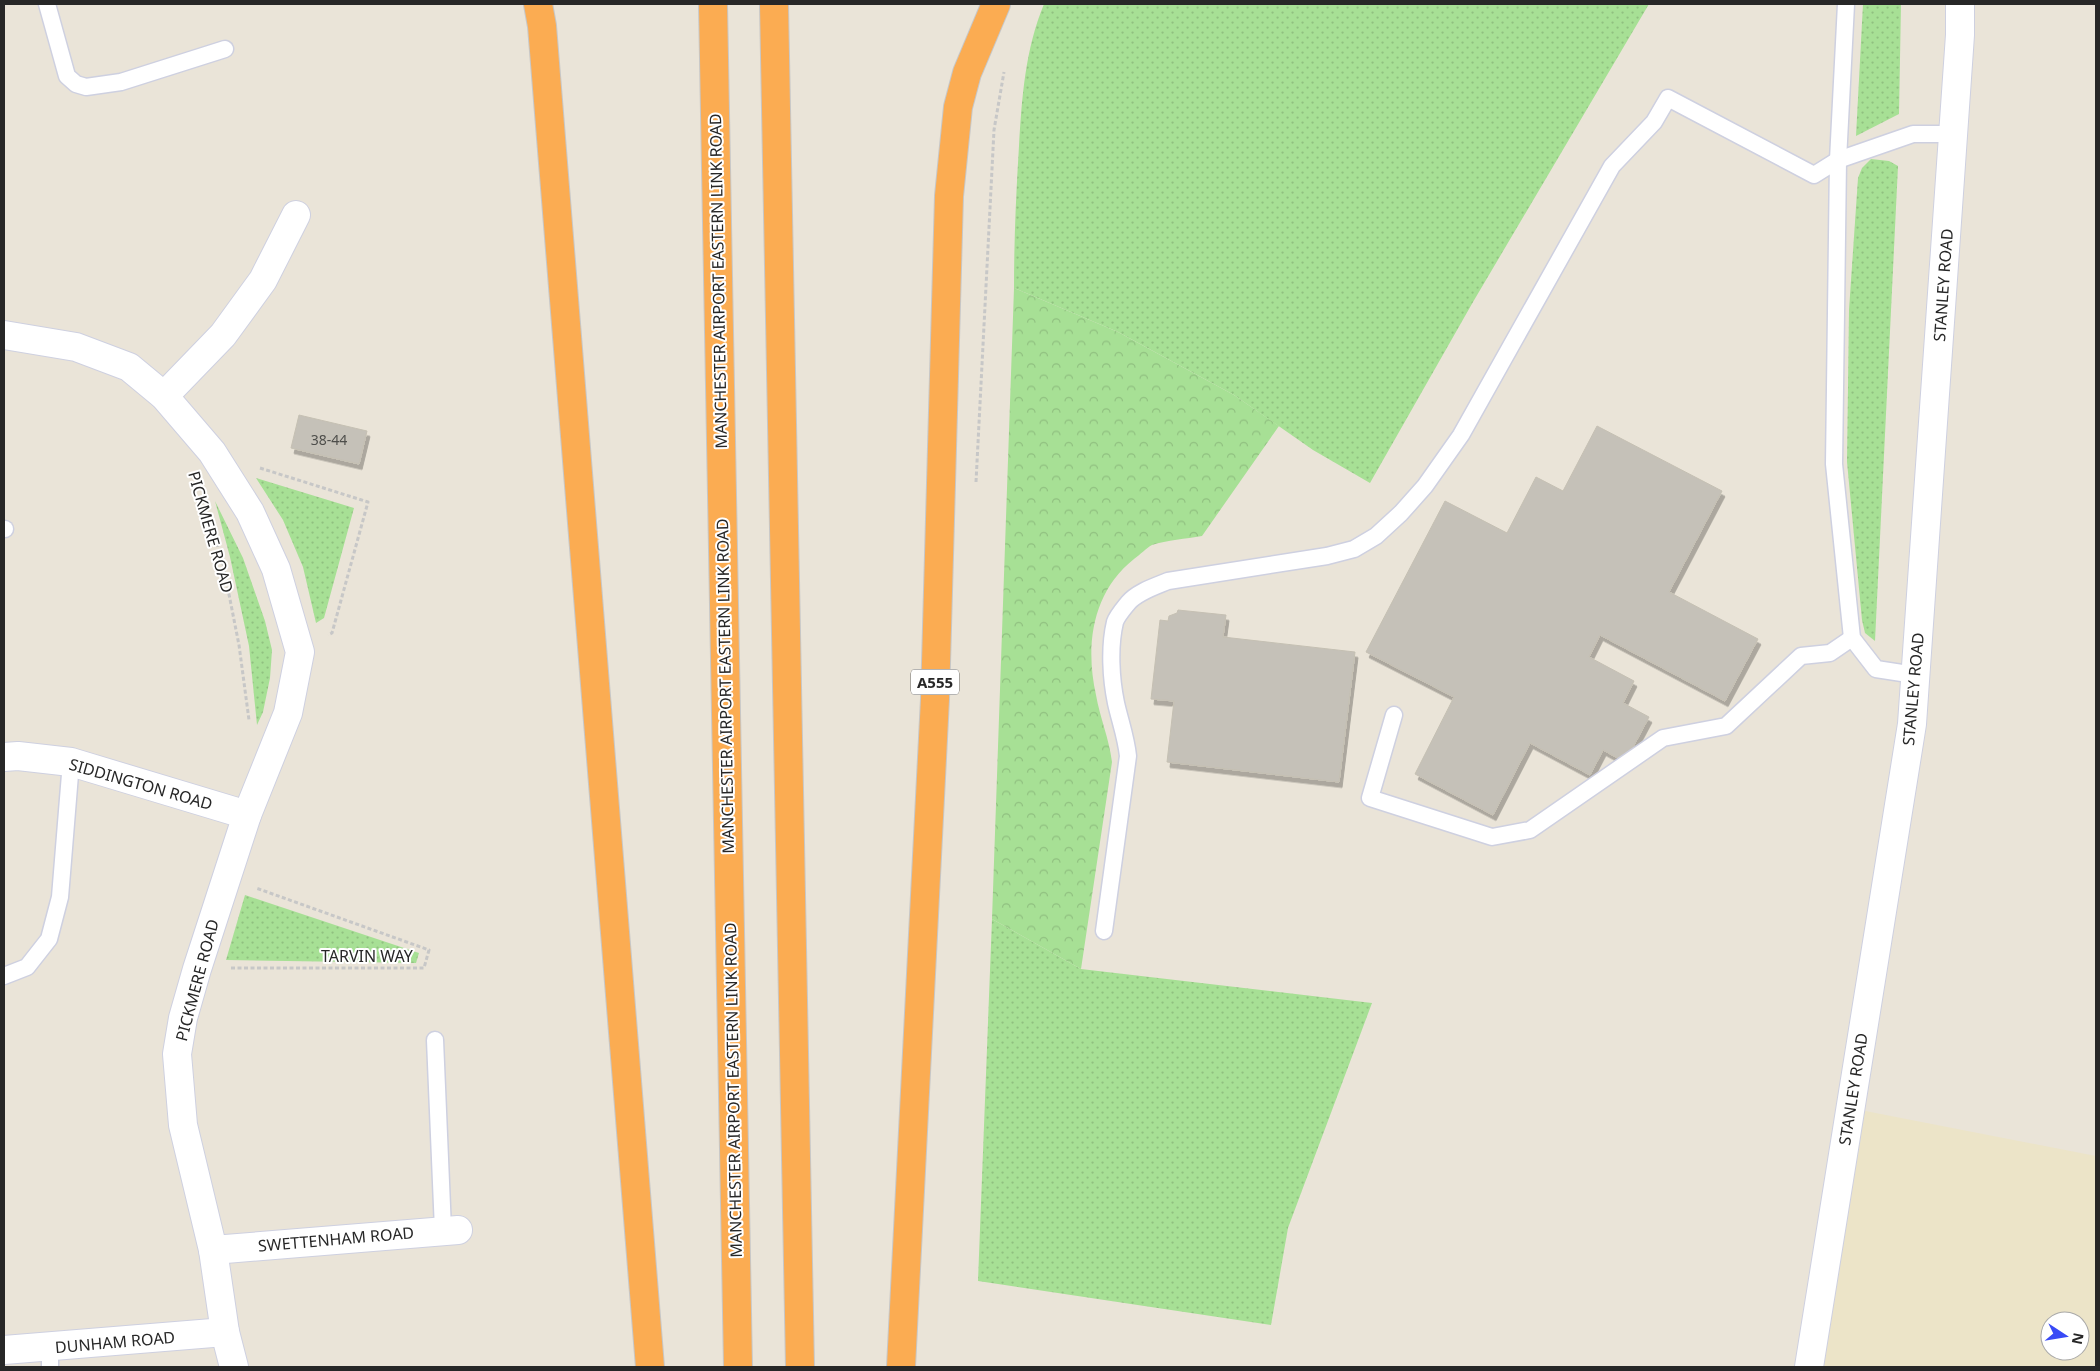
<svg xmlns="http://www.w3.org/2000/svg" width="2100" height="1371" font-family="'Noto Sans',sans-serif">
	<defs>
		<pattern id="grass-dots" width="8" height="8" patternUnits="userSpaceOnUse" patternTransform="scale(1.25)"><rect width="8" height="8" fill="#a7e095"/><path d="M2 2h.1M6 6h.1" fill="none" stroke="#90c080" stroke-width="1.8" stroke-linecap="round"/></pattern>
		<pattern id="forest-crowns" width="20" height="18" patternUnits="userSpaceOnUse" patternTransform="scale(1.25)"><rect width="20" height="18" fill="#a7e095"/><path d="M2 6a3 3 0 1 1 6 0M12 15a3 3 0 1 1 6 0" fill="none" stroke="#90c080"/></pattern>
		<filter id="shadow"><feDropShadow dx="3" dy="5.5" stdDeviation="0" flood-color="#0004"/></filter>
	</defs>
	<rect width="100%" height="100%" fill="#eae4d8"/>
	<path fill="#ece4c8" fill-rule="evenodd" d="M 1850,1108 L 2096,1156 L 2096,1367 L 1809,1367 ZM 2050,1321 L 2080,1321 L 2080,1351 L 2050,1351 Z"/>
	<g fill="url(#grass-dots)">
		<path d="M 1044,4 L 1649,4 L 1473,302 L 1370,483 L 1313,450 L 1234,395 L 1118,332 L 1014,288 C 1014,241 1016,194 1019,146 C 1022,97 1025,50 1044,4 Z"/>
		<path d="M 1863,4 L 1901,4 L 1899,114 L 1856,136 Z"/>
		<path d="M 1871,159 L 1889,161 L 1898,166 L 1875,641 L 1865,633 L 1862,620 L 1847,462 L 1849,310 L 1858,178 L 1862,168 Z"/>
		<path d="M 256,478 L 354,508 L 324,618 L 316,623 L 303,567 L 283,520 Z"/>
		<path d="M 215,501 L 243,558 L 265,621 L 272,650 L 270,678 L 263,712 L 257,725 L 249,646 L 230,557 Z"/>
		<path d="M 245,895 L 419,953 L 416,963 L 226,960 Z"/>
		<path d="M 992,919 L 1081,969 L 1372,1003 L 1288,1228 L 1271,1325 L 978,1281 Z"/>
	</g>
	<path fill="url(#forest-crowns)" d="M 1014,288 L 1118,332 L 1234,395 L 1279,426 L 1202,536 C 1186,539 1167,540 1152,545 C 1146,548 1140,555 1134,559 C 1092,592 1085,646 1096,695 C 1100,718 1109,738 1112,762 L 1081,969 L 992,919 Z"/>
	<g fill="#c5c1b8" stroke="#c5c0b3" filter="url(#shadow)">
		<path d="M 299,415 L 367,431 L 359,464 L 291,448 Z"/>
		<path d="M 1597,426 L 1722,491 L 1669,592 L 1758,639 L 1725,701 L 1600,635 L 1589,657 L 1634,681 L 1623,703 L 1649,717 L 1625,762 L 1603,750 L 1590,775 L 1530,743 L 1493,815 L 1415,774 L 1454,697 L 1366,652 L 1445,501 L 1507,533 L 1536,477 L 1563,491 Z"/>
		<path d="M 1178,610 L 1226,615 L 1223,637 L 1355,652 L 1339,782 L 1167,762 L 1174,701 L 1151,699 L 1160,620 L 1168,621 L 1169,616 L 1177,613 Z"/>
	</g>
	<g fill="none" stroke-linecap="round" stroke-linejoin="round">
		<g stroke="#ced0e0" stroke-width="19">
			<g id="lane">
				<path d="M 47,4 L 67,76 L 76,84 L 86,87 L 121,82 L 225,49"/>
				<path d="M 1846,4 L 1838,160 L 1834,464 L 1852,638 L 1876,669 L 1915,675"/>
				<path d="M 4,529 L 5,529"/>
				<path d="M 1394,715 L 1370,798 L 1492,837 L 1530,830 L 1663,738 L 1726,726 L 1801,656 L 1830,653 L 1852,638"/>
				<path d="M 1104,931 L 1128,756 C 1126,737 1120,721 1116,703 C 1111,679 1109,647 1115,622 C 1117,616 1124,608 1128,603 C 1137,592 1156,586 1168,581 L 1327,556 L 1354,549 L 1376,536 L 1401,513 L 1425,486 L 1461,435 L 1612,166 L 1654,122 L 1668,98 L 1814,175 L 1838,160 L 1913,134 L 1952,134"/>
				<path d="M 4,976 L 27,967 L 49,939 L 60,897 L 71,762"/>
				<path d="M 435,1040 L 443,1230"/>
				<path d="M 50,1367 L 50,1347"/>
			</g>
		</g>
		<g stroke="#ced0e0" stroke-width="30">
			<g id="street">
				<path d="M 4,335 L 76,347 L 129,367 L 164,396 L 212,452 L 250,512 L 276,569 L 300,652 L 288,713 L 247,815 L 197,969 L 183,1018 L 177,1054 L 183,1125 L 213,1250 L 225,1332 L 234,1367"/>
				<path d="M 164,396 L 223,335 L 263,280 L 296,215"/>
				<path d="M 4,757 L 18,756 L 71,762 L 247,815"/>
				<path d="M 213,1250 L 458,1230"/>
				<path d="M 4,1350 L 225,1332"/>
			</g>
		</g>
		<g stroke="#ced0e0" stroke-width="30">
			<path id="secondary" d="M 1809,1367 L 1912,724 L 1960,35 L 1960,4"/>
		</g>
		<g stroke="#c7c7c7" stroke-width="30">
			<g id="highway">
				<path d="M 538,4 L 542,26 L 650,1367"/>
				<path d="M 713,4 L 738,1367"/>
				<path d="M 774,4 L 800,1367"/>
				<path d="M 901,1367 L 935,699 L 949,196 L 958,107 L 967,73 L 996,4"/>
			</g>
		</g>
		<g stroke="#c7c7c7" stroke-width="3" stroke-dasharray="4 2.5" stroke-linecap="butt">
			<path d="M 260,468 L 368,502 L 332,633 L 328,635"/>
			<path d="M 976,482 L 994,130 L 1004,72"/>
			<path d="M 202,500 L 222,559 L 239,645 L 249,720"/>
			<path d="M 231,968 L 424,968 L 429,950 L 256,888"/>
		</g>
		<use href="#lane" stroke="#fff" stroke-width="16"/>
		<use href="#street" stroke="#fff" stroke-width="28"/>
		<use href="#secondary" stroke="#fff" stroke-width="28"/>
		<use href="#highway" stroke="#fbac52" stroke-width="28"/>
	</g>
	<g text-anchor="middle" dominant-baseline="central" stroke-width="4" stroke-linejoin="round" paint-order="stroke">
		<g font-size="14" fill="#4e4e4b">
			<text x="329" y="439">38-44</text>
		</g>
		<rect fill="#fff" stroke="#686868" stroke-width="1" x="911" y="669.5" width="48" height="25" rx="4"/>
		<g font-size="15" font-weight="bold" fill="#272727">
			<text x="935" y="682">A555</text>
		</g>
		<g font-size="16" fill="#272727" stroke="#fff">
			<text transform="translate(718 281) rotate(-91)">MANCHESTER AIRPORT EASTERN LINK ROAD</text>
			<text transform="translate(1943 285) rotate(-86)">STANLEY ROAD</text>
			<text transform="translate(211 532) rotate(74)">PICKMERE ROAD</text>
			<text transform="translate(725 686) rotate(-91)">MANCHESTER AIRPORT EASTERN LINK ROAD</text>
			<text transform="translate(1913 689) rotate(-85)">STANLEY ROAD</text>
			<text transform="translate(141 784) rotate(16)">SIDDINGTON ROAD</text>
			<text x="367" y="956">TARVIN WAY</text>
			<text transform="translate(197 980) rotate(-75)">PICKMERE ROAD</text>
			<text transform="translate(1853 1089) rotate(-81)">STANLEY ROAD</text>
			<text transform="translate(733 1090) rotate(-91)">MANCHESTER AIRPORT EASTERN LINK ROAD</text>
			<text transform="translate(336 1239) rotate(-5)">SWETTENHAM ROAD</text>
			<text transform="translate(115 1342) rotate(-5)">DUNHAM ROAD</text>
		</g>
	</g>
	<rect width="2100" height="1371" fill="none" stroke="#272727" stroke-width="10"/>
	<g transform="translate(2065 1336) rotate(102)"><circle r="24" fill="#ffffff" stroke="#a9a9a9"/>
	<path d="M0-4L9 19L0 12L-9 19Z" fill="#394af6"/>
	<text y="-8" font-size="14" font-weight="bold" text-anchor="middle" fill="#272727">N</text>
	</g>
</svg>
